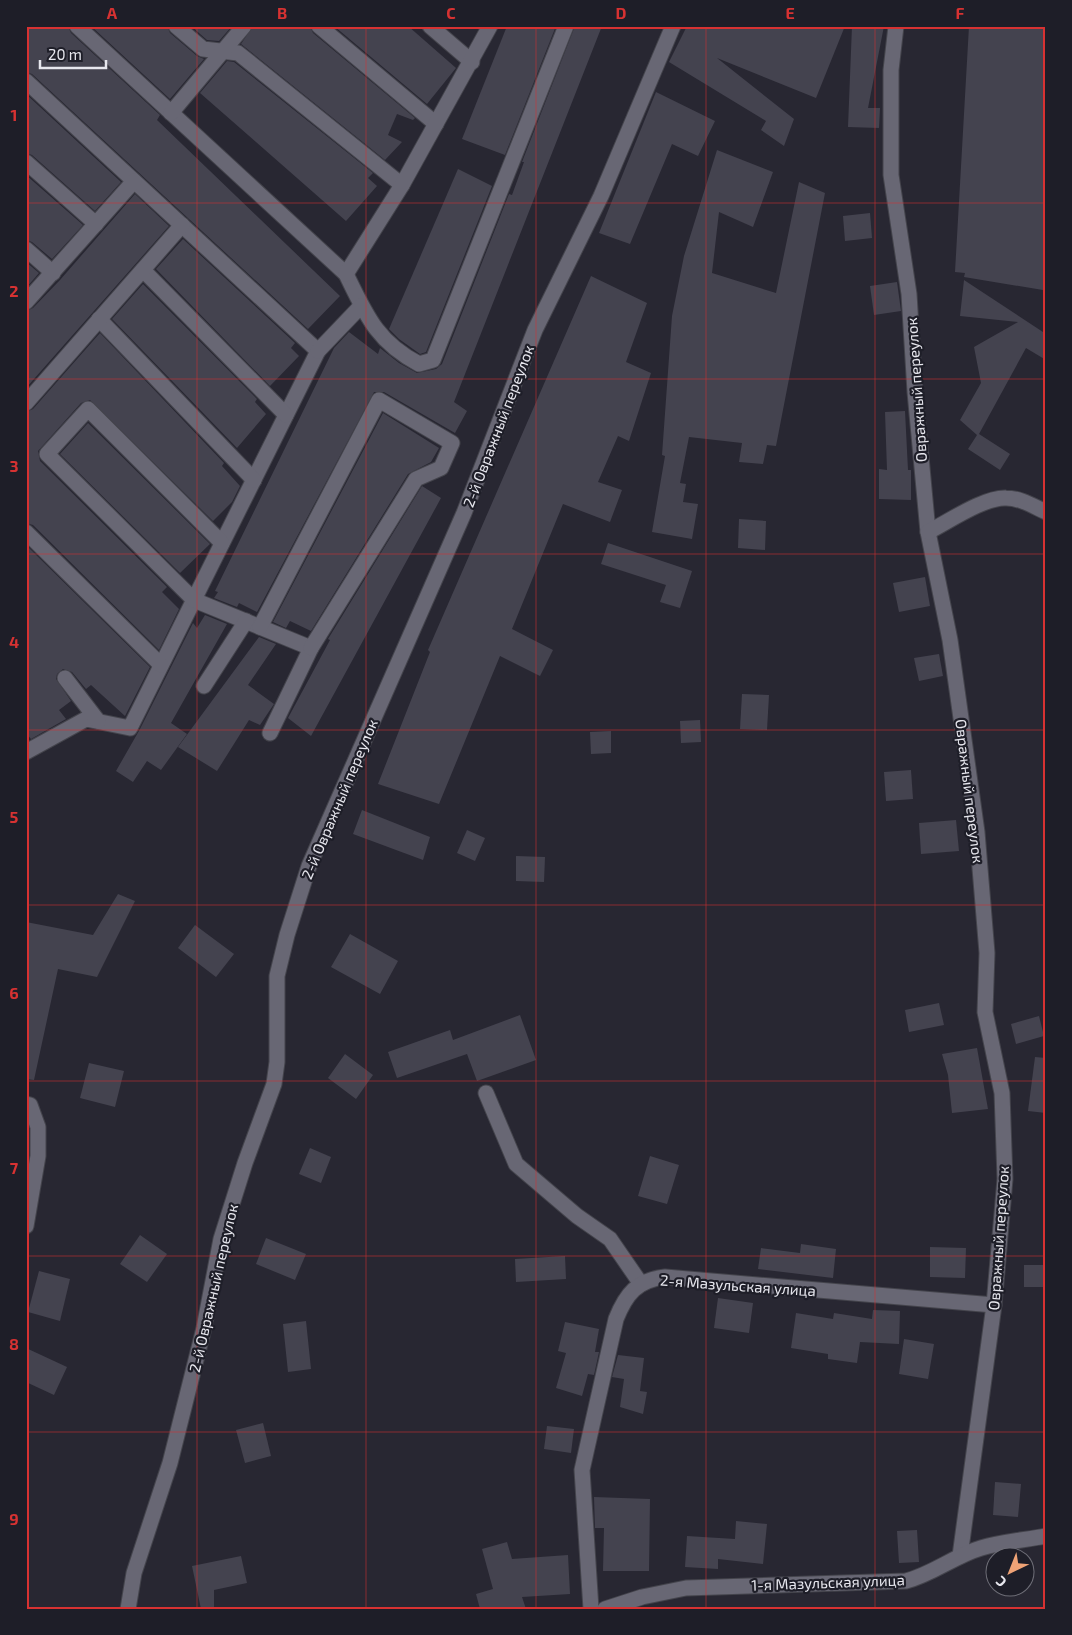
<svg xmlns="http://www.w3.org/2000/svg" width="1072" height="1635" font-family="'Exo 2',sans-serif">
	<rect width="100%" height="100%" fill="#282732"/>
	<g fill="#44434f">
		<path d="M 26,26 L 68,26 L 71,33 L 160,115 L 157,120 L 340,296 L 308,329 L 32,74 L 26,72 Z"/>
		<path d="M 91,26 L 167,26 L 170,33 L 197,56 L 204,59 L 170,99 Z"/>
		<path d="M 191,26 L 232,26 L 219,41 L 207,40 Z"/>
		<path d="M 253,26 L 310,26 L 313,33 L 415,118 L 413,120 L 397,114 L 388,135 L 402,142 L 385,160 L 241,44 Z"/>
		<path d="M 334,26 L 408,26 L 456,68 L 427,104 Z"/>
		<path d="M 507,26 L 556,26 L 505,155 L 462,139 Z"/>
		<path d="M 575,26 L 602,26 L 454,402 L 467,411 L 455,433 L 384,392 L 374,392 L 257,612 L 239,603 L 237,607 L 214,598 L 218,592 L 215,591 L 334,348 L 349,332 L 378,354 L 380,348 L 399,363 L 417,373 L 436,369 L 442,364 L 509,194 L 512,195 L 524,162 L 522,162 Z"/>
		<path d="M 687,26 L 845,26 L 816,98 L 717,58 L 794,119 L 784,146 L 761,130 L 766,121 L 669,62 Z"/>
		<path d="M 852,26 L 884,26 L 868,108 L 880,108 L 879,128 L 848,127 Z"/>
		<path d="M 969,26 L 1046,26 L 1046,251 L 1043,290 L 964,277 L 965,273 L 955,272 Z"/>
		<path d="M 227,61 L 234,62 L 373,173 L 368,178 L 377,186 L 346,221 L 200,93 Z"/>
		<path d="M 656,92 L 715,121 L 698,156 L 672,144 L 630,244 L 599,233 Z"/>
		<path d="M 26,94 L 121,182 L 95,211 L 32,155 L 26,153 Z"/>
		<path d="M 717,150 L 773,172 L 753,227 L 719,212 L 712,273 L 776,293 L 799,182 L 825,193 L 776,446 L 767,445 L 763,464 L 739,462 L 742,443 L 689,437 L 680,483 L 686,484 L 683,502 L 698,504 L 692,539 L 652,532 L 665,456 L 662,455 L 672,316 L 684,256 Z"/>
		<path d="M 458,169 L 492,186 L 426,352 L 420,354 L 399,339 L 389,329 Z"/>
		<path d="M 26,175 L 83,225 L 52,259 L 32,242 L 26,240 Z"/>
		<path d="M 135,194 L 169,226 L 26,388 L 26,311 L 33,308 L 60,280 Z"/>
		<path d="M 870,213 L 872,238 L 845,241 L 843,216 Z"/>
		<path d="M 183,239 L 295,343 L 291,348 L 299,356 L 270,386 L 156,269 Z"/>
		<path d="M 26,262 L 39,273 L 26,288 Z"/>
		<path d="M 591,276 L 647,303 L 626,362 L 651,373 L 629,441 L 618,436 L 598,482 L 622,490 L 610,522 L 563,504 L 512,629 L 553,650 L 540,676 L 500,656 L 439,804 L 378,784 L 430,652 L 428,650 Z"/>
		<path d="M 964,280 L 1046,334 L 1046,360 L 1026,348 L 979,434 L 1010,454 L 1000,470 L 968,449 L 977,435 L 960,420 L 981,383 L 974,347 L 1018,322 L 960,316 Z"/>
		<path d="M 897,282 L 901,311 L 874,315 L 870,286 Z"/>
		<path d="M 143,284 L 257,399 L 255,402 L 266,414 L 237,448 L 112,319 Z"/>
		<path d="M 100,333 L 224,463 L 222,466 L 240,486 L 232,502 L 213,521 L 90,400 L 81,403 L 38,451 L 40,461 L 167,587 L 162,592 L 179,609 L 159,650 L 33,525 L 26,523 L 26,412 L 33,409 Z"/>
		<path d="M 905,411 L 908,470 L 911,470 L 911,500 L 879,499 L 879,469 L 887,470 L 885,412 Z"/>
		<path d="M 383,413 L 439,448 L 431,462 L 408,474 L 311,631 L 290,621 L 286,628 L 273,622 Z"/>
		<path d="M 88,423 L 210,544 L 180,573 L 60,454 Z"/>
		<path d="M 422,486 L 441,498 L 311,736 L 288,718 L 330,640 L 328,639 Z"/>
		<path d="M 739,519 L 766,521 L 765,550 L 738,548 Z"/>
		<path d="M 608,543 L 692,571 L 680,608 L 660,602 L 666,585 L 601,564 Z"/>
		<path d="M 26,545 L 150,667 L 125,716 L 91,685 L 86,689 L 72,672 L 63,669 L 57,674 L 56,679 L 71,701 L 59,710 L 66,719 L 31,739 L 26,733 Z"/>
		<path d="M 925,577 L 930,606 L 899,612 L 893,583 Z"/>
		<path d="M 205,615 L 227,624 L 171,723 L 187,734 L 161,770 L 147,761 L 133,782 L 116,771 L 140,729 L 193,623 L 197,628 Z"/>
		<path d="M 259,637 L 276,644 L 248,685 L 274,704 L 260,725 L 249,720 L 217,771 L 178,747 Z"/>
		<path d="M 939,654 L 943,676 L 919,681 L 914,658 Z"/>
		<path d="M 742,694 L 769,695 L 767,730 L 740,729 Z"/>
		<path d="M 700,720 L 701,742 L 681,743 L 680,721 Z"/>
		<path d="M 611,731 L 611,753 L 591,754 L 590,732 Z"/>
		<path d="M 911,770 L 913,799 L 886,801 L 884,772 Z"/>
		<path d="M 362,810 L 430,837 L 423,860 L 353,834 Z"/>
		<path d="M 956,820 L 959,851 L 921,854 L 919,823 Z"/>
		<path d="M 467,830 L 485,838 L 475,861 L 457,853 Z"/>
		<path d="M 516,856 L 545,857 L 544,882 L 516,881 Z"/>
		<path d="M 118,894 L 135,901 L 97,977 L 58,969 L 34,1080 L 26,1079 L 26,922 L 93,935 Z"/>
		<path d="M 195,925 L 234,954 L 216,977 L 178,948 Z"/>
		<path d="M 350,934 L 398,961 L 380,994 L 331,967 Z"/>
		<path d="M 939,1003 L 944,1025 L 909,1032 L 905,1010 Z"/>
		<path d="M 520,1015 L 536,1060 L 477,1081 L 467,1054 L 397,1078 L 388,1052 L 450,1030 L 453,1040 Z"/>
		<path d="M 1039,1016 L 1044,1036 L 1016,1044 L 1011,1024 Z"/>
		<path d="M 977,1048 L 988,1109 L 952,1113 L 948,1075 L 942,1054 Z"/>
		<path d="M 345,1054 L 373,1075 L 356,1099 L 328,1078 Z"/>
		<path d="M 1035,1057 L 1046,1058 L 1046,1113 L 1028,1111 Z"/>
		<path d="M 89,1063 L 124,1071 L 115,1107 L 80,1098 Z"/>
		<path d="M 310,1148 L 331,1157 L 321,1183 L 299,1174 Z"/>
		<path d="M 650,1156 L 679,1165 L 667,1204 L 638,1196 Z"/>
		<path d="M 140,1235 L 167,1254 L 147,1282 L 120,1264 Z"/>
		<path d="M 266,1238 L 306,1254 L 295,1280 L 256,1264 Z"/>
		<path d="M 801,1244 L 836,1249 L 833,1278 L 758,1269 L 761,1248 L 800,1253 Z"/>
		<path d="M 930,1247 L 966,1248 L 965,1278 L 930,1277 Z"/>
		<path d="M 565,1256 L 566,1279 L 516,1282 L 515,1259 Z"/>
		<rect x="1024" y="1265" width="22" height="22"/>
		<path d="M 39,1271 L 70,1279 L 60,1321 L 28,1312 Z"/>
		<path d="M 718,1298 L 753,1303 L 749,1333 L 714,1328 Z"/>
		<path d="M 873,1310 L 900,1311 L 899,1344 L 860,1342 L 857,1363 L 828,1359 L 828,1354 L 791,1348 L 796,1313 L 833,1319 L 834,1313 L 872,1319 Z"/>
		<path d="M 306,1321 L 311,1369 L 288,1372 L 283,1324 Z"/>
		<path d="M 565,1322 L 599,1329 L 595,1352 L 599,1352 L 594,1375 L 588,1374 L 582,1396 L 556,1388 L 566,1353 L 558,1351 Z"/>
		<path d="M 904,1339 L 934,1344 L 928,1379 L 899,1374 Z"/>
		<path d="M 26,1348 L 67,1367 L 54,1395 L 26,1382 Z"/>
		<path d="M 618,1355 L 644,1358 L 640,1391 L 647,1392 L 643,1414 L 620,1407 L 624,1379 L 612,1377 Z"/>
		<path d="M 263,1423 L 271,1456 L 245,1463 L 236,1430 Z"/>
		<path d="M 547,1426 L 574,1429 L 571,1453 L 544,1449 Z"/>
		<path d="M 995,1482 L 1021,1484 L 1018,1517 L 993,1515 Z"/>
		<path d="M 594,1497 L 650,1499 L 649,1571 L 603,1571 L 604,1528 L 595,1528 Z"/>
		<path d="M 736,1521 L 767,1524 L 763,1564 L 718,1559 L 718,1569 L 685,1567 L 687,1536 L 735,1539 Z"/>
		<path d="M 917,1530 L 919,1562 L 899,1563 L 897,1531 Z"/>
		<path d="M 507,1542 L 512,1559 L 568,1555 L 570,1594 L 522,1597 L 526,1609 L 480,1609 L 476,1594 L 493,1589 L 482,1549 Z"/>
		<path d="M 241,1556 L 247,1583 L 214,1590 L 214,1609 L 201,1609 L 192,1566 Z"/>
	</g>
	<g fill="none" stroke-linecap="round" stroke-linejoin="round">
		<g stroke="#44444c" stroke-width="17">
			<g id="minor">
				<path d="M 77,26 L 346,274 C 366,315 377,342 419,364 L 433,360 L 566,26"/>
				<path d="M 176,26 L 203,49 L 238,53 L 402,185"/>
				<path d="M 319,26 L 436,124"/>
				<path d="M 430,26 L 472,62"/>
				<path d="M 896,26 L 891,70 L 891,175 L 909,294 L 915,392 L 928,532 L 950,640 L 977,832 L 987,953 L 985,1012 L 1002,1093 L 1005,1179 L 994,1305 L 960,1556"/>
				<path d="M 26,81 L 318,351 L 130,728 L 86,719 L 26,752"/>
				<path d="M 171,113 L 244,26"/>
				<path d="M 26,162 L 96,224"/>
				<path d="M 26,249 L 53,273"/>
				<path d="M 143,270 L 286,415"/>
				<path d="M 346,274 L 402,185 L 490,26"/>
				<path d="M 26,302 L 134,181"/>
				<path d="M 99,319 L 254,480"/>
				<path d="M 318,351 L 361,306"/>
				<path d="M 26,403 L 182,225"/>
				<path d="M 26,532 L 161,665"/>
				<path d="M 928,532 C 948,522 984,497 1006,498 C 1020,498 1033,506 1046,512"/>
				<path d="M 222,543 L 88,409 L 47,454 L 194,600 L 311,648 L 270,733"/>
				<path d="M 260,627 L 379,400 L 452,443 L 441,468 L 416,479 L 311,648"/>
				<path d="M 65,678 L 98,721"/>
				<path d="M 204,686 L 246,621"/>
				<path d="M 486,1093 L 516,1164 L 577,1216 L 610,1239 L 641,1284"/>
				<path d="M 26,1104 L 30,1105 L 38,1127 L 38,1156 L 26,1226"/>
				<path d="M 128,1609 L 134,1573 L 170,1463 L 204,1328 L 221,1239 L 245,1163 L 274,1084 L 277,1062 L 277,976 L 287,935 L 309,866 L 464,513 L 535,330 L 601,196 L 673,26"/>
				<path d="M 591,1609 L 582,1470 L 616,1319 C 626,1294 637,1280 665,1277 L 994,1305"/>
				<path d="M 605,1609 L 642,1597 L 686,1588 L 906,1581 C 933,1574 954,1556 981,1548 C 1001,1542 1024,1540 1046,1536"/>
			</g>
		</g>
		<use href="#minor" stroke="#686774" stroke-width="15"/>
	</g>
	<path fill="none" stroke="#d73232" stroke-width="1" stroke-opacity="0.55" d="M 197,26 L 197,1609M 366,26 L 366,1609M 536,26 L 536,1609M 706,26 L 706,1609M 875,26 L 875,1609M 26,203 L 1046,203M 26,379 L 1046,379M 26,554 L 1046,554M 26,730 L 1046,730M 26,905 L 1046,905M 26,1081 L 1046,1081M 26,1256 L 1046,1256M 26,1432 L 1046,1432"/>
	<g text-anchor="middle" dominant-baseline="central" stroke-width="4.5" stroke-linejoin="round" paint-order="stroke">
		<g font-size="15" fill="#e7e7ee" stroke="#1e1e28">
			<text transform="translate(916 390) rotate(-94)">Овражный переулок</text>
			<text transform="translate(498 426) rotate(-69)">2-й Овражный переулок</text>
			<text transform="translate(970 791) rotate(83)">Овражный переулок</text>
			<text transform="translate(339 799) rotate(-67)">2-й Овражный переулок</text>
			<text transform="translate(998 1238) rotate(-86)">Овражный переулок</text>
			<text transform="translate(738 1285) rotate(4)">2-я Мазульская улица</text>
			<text transform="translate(213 1288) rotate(-77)">2-й Овражный переулок</text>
			<text transform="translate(828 1582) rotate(-2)">1-я Мазульская улица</text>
		</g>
	</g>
	<rect width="1072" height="1635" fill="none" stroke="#1e1e28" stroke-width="55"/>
	<g transform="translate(1010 1572) rotate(223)"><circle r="24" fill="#1e1e28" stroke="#6e6e77"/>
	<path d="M0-4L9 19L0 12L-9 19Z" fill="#efa376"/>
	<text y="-8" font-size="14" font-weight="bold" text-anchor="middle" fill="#e7e7ee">С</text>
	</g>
	<path d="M40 60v8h66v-8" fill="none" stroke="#e7e7ee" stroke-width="2.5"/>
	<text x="48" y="60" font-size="15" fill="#e7e7ee" stroke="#1e1e28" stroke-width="4" paint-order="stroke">20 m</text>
	<rect x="28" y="28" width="1016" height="1580" fill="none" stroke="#d73232" stroke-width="2"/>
	<g font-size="16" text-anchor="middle" font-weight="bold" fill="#d73232">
		<text x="112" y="19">A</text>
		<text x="282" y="19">B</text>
		<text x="451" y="19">C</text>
		<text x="621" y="19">D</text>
		<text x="790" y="19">E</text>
		<text x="960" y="19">F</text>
		<text x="14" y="121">1</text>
		<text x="14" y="297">2</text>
		<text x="14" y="472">3</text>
		<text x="14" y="648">4</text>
		<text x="14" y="823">5</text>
		<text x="14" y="999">6</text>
		<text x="14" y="1174">7</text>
		<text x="14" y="1350">8</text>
		<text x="14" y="1525">9</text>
	</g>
</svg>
